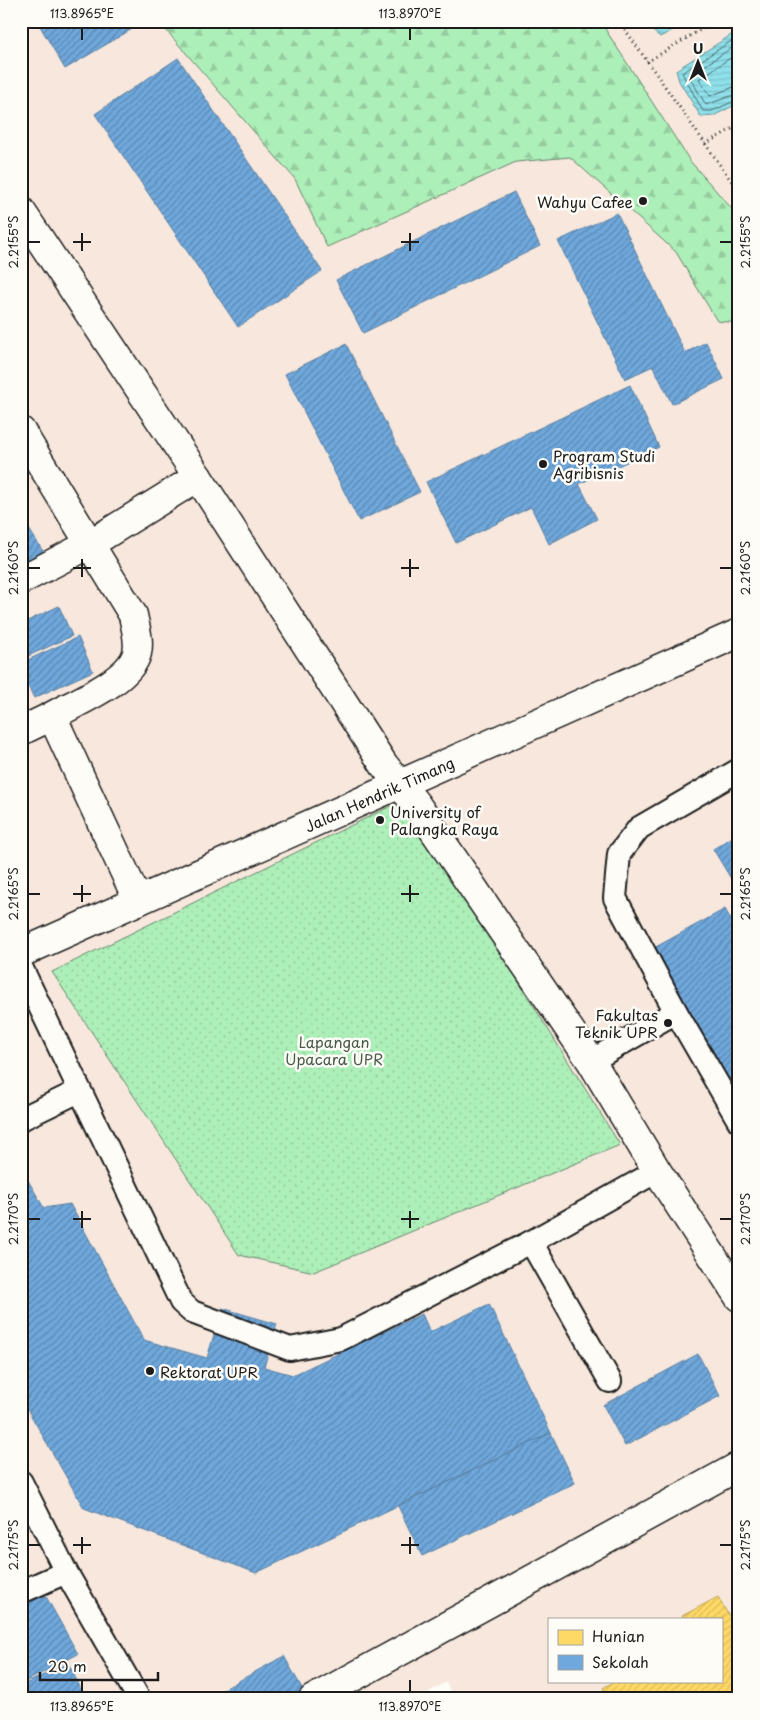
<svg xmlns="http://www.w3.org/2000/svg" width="760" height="1720" font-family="'Playpen Sans',sans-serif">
	<defs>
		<pattern id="forest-firs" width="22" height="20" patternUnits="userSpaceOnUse" patternTransform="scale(1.25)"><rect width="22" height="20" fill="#adefb9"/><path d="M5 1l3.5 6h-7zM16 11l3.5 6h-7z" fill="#94cc9e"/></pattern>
		<pattern id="park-dots" width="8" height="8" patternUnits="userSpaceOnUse" patternTransform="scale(1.25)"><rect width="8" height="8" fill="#adefb9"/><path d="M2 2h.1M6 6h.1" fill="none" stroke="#94cc9e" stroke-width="1.8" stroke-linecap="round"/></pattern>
		<pattern id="water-rules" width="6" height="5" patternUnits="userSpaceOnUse" patternTransform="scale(1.25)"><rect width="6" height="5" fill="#8fe0ea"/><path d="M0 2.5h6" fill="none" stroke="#7bc0c8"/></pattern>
		<pattern id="homes-hatch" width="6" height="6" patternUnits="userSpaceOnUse" patternTransform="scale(1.25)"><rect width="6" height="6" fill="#ffd966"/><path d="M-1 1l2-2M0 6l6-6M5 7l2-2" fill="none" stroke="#daba58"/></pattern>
		<pattern id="schools-hatch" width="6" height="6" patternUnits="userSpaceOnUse" patternTransform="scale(1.25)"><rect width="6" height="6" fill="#6fa8dc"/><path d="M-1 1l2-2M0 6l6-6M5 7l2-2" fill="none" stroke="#5a88b2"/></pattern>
	</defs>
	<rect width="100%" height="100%" fill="#fdfcf7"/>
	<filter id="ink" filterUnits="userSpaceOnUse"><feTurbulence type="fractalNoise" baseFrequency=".02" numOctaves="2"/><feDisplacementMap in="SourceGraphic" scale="10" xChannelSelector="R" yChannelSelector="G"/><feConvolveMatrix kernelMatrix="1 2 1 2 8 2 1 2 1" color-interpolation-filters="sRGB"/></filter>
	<g filter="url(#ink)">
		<path fill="#f7e7dc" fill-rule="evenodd" d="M 21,21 L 739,21 L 739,1699 L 454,1699 L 446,1682 L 417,1699 L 21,1699 ZM 549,1619 L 721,1619 L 721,1681 L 549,1681 Z"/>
		<path fill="url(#forest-firs)" stroke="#64866a" d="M 162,21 L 600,21 L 690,161 L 739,217 L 739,323 L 717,321 L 676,252 L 570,157 L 516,162 L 327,247 L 295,179 L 166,30 Z"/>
		<path fill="url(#park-dots)" stroke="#64866a" d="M 405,799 L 620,1145 L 314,1272 L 239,1255 L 52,972 Z"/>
		<g fill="url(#water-rules)" stroke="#619298">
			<path d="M 641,21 L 689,21 L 660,37 Z"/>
			<path d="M 739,30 L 739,103 L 713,116 L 701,117 L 679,81 L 676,70 Z"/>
		</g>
		<path fill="url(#homes-hatch)" stroke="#bba050" d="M 718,1597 L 729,1616 L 739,1610 L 739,1699 L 730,1699 L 729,1697 L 725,1699 L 609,1699 L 603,1688 L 615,1681 L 721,1681 L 721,1619 L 684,1619 L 682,1616 Z"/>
		<g fill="url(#schools-hatch)" stroke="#567ea2">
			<path d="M 37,21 L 127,21 L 132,29 L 65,69 Z"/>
			<path d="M 178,58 L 322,271 L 238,327 L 95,114 Z"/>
			<path d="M 514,192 L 540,246 L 363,333 L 336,280 Z"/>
			<path d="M 617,213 L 685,353 L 706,342 L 724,379 L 672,404 L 653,366 L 625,379 L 558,241 Z"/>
			<path d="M 346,344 L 420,492 L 359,521 L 285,374 Z"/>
			<path d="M 630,385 L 659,447 L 579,484 L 597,519 L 549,544 L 531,507 L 456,543 L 426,482 Z"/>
			<path d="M 21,516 L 44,553 L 21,566 Z"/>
			<path d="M 59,606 L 72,636 L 28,656 L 21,641 L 21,624 Z"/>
			<path d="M 78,637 L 93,671 L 34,698 L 21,672 L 21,663 Z"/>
			<path d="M 739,833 L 739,892 L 713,849 Z"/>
			<path d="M 725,909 L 739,934 L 739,1092 L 724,1100 L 643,954 Z"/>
			<path d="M 21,1168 L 44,1208 L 70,1204 L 144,1340 L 207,1358 L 222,1308 L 277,1324 L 264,1367 L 293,1375 L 422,1314 L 430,1332 L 489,1304 L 551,1433 L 256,1573 L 84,1508 L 21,1398 Z"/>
			<path d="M 698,1354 L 720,1396 L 625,1446 L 603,1405 Z"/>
			<path d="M 551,1433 L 575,1483 L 422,1556 L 398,1506 Z"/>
			<path d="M 44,1593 L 78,1654 L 21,1684 L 21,1605 Z"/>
			<path d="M 284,1656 L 303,1690 L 287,1699 L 206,1699 Z"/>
			<path d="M 68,1663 L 86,1699 L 32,1699 L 25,1684 Z"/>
		</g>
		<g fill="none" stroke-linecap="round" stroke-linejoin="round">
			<g stroke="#4a6a6e" stroke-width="1">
				<path d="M 739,36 L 682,73 L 703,111 L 712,111 L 739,99"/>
				<path d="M 739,43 L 689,76 L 706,105 L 739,93"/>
				<path d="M 739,52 L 699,79 L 710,96 L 739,85"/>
			</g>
			<g stroke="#1c1c1c" stroke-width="26">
				<g id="service">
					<path d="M 21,967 L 181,1302 L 192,1312 L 290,1349 L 341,1339 L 531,1242 L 657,1171"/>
					<path d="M 676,1012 L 739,1121"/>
					<path d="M 591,1061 L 676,1012 L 615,898 L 619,854 L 639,828 L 739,770"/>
					<path d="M 21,1119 L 79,1091"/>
					<path d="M 531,1242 L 610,1381"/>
					<path d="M 21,1482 L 66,1572 L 139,1699"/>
					<path d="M 21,1592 L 66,1572"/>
				</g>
			</g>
			<g stroke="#1c1c1c" stroke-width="31">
				<g id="minor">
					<path d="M 21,211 L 198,477 L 384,765 L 416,804 L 591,1061 L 657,1171 L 739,1297"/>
					<path d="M 21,431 L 133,615 C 135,627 140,640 137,653 C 130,681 76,702 52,716"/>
					<path d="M 21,580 L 90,544 L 198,477"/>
					<path d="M 21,731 L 52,716 L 138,901"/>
					<path id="s1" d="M 21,953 L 739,633"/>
					<path d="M 313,1699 L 739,1466"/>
				</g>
			</g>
			<g stroke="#1c1c1c" stroke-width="3" stroke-dasharray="1 4" stroke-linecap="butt">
				<path d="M 619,21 L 739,192"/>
				<path d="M 647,62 L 715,21"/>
				<path d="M 705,144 L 739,125"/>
			</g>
			<use href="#service" stroke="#fdfcf7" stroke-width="22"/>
			<use href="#minor" stroke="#fdfcf7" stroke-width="28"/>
		</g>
	</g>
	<path fill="none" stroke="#1c1c1c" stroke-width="2" d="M 82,28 L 82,40M 410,28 L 410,40M 82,233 L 82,251M 410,233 L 410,251M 28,242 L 40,242M 73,242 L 91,242M 401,242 L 419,242M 720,242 L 732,242M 82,559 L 82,577M 410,559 L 410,577M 28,568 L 40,568M 73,568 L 91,568M 401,568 L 419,568M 720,568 L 732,568M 82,885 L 82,902M 410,885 L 410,902M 28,894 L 40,894M 73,894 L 91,894M 401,894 L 419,894M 720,894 L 732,894M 82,1211 L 82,1228M 410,1211 L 410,1228M 28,1219 L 40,1219M 73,1219 L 91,1219M 401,1219 L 419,1219M 720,1219 L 732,1219M 82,1537 L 82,1554M 410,1537 L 410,1554M 28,1545 L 40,1545M 73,1545 L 91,1545M 401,1545 L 419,1545M 720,1545 L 732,1545M 82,1680 L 82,1692M 410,1680 L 410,1692"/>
	<g fill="#1c1c1c" stroke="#fdfcf7" stroke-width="2">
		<circle cx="643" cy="201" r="5"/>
		<circle cx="543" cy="464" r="5"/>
		<circle cx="380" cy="820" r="5"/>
		<circle cx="668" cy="1023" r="5"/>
		<circle cx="150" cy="1371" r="5"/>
	</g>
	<g text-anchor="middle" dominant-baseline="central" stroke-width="5" stroke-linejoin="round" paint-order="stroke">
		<g font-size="15" fill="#1c1c1c" stroke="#fdfcf7" text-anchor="start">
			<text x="633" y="201" text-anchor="end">Wahyu Cafee</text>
			<text x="553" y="455">Program Studi<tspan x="553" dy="17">Agribisnis</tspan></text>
			<text x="390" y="811">University of<tspan x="390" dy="17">Palangka Raya</tspan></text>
			<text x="658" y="1014" text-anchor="end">Fakultas<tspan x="658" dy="17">Teknik UPR</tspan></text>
			<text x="160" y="1371">Rektorat UPR</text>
		</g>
		<g font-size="15" fill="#1c1c1c" stroke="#fdfcf7">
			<text stroke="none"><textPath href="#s1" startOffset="392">Jalan Hendrik Timang</textPath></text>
		</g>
		<g font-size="15" fill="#485b4b" stroke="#fdfcf7">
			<text x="334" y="1041">Lapangan<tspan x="334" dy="17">Upacara UPR</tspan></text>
		</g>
	</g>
	<rect width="760" height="1720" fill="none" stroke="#fdfcf7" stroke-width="55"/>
	<rect x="548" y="1618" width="175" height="65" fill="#fdfcf7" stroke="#a3a29f"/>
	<rect x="558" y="1630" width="25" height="15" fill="#ffd966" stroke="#a3a29f"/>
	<text x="592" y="1642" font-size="15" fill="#1c1c1c">Hunian</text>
	<rect x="558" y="1655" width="25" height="15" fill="#6fa8dc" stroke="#a3a29f"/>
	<text x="592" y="1668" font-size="15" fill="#1c1c1c">Sekolah</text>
	<g transform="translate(698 62)" stroke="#fdfcf7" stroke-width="4" paint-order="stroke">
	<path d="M0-4L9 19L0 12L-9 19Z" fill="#1c1c1c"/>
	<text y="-8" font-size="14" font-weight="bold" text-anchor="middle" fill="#1c1c1c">U</text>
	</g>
	<path d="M40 1672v8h118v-8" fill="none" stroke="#1c1c1c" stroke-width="2.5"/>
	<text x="48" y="1672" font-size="15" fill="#1c1c1c" stroke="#fdfcf7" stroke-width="4" paint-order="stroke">20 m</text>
	<rect x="28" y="28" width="704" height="1664" fill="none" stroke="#1c1c1c" stroke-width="2"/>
	<g font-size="12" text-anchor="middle" fill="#1c1c1c">
		<text x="82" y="18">113.8965°E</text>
		<text x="410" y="18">113.8970°E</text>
		<text transform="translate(14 242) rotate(-90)" y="4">2.2155°S</text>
		<text transform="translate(746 242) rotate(-90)" y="4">2.2155°S</text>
		<text transform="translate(14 568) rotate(-90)" y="4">2.2160°S</text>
		<text transform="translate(746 568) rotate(-90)" y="4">2.2160°S</text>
		<text transform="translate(14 894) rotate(-90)" y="4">2.2165°S</text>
		<text transform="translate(746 894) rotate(-90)" y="4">2.2165°S</text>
		<text transform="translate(14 1219) rotate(-90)" y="4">2.2170°S</text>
		<text transform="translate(746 1219) rotate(-90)" y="4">2.2170°S</text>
		<text transform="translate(14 1545) rotate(-90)" y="4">2.2175°S</text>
		<text transform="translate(746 1545) rotate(-90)" y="4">2.2175°S</text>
		<text x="82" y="1711">113.8965°E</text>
		<text x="410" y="1711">113.8970°E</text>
	</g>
</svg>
